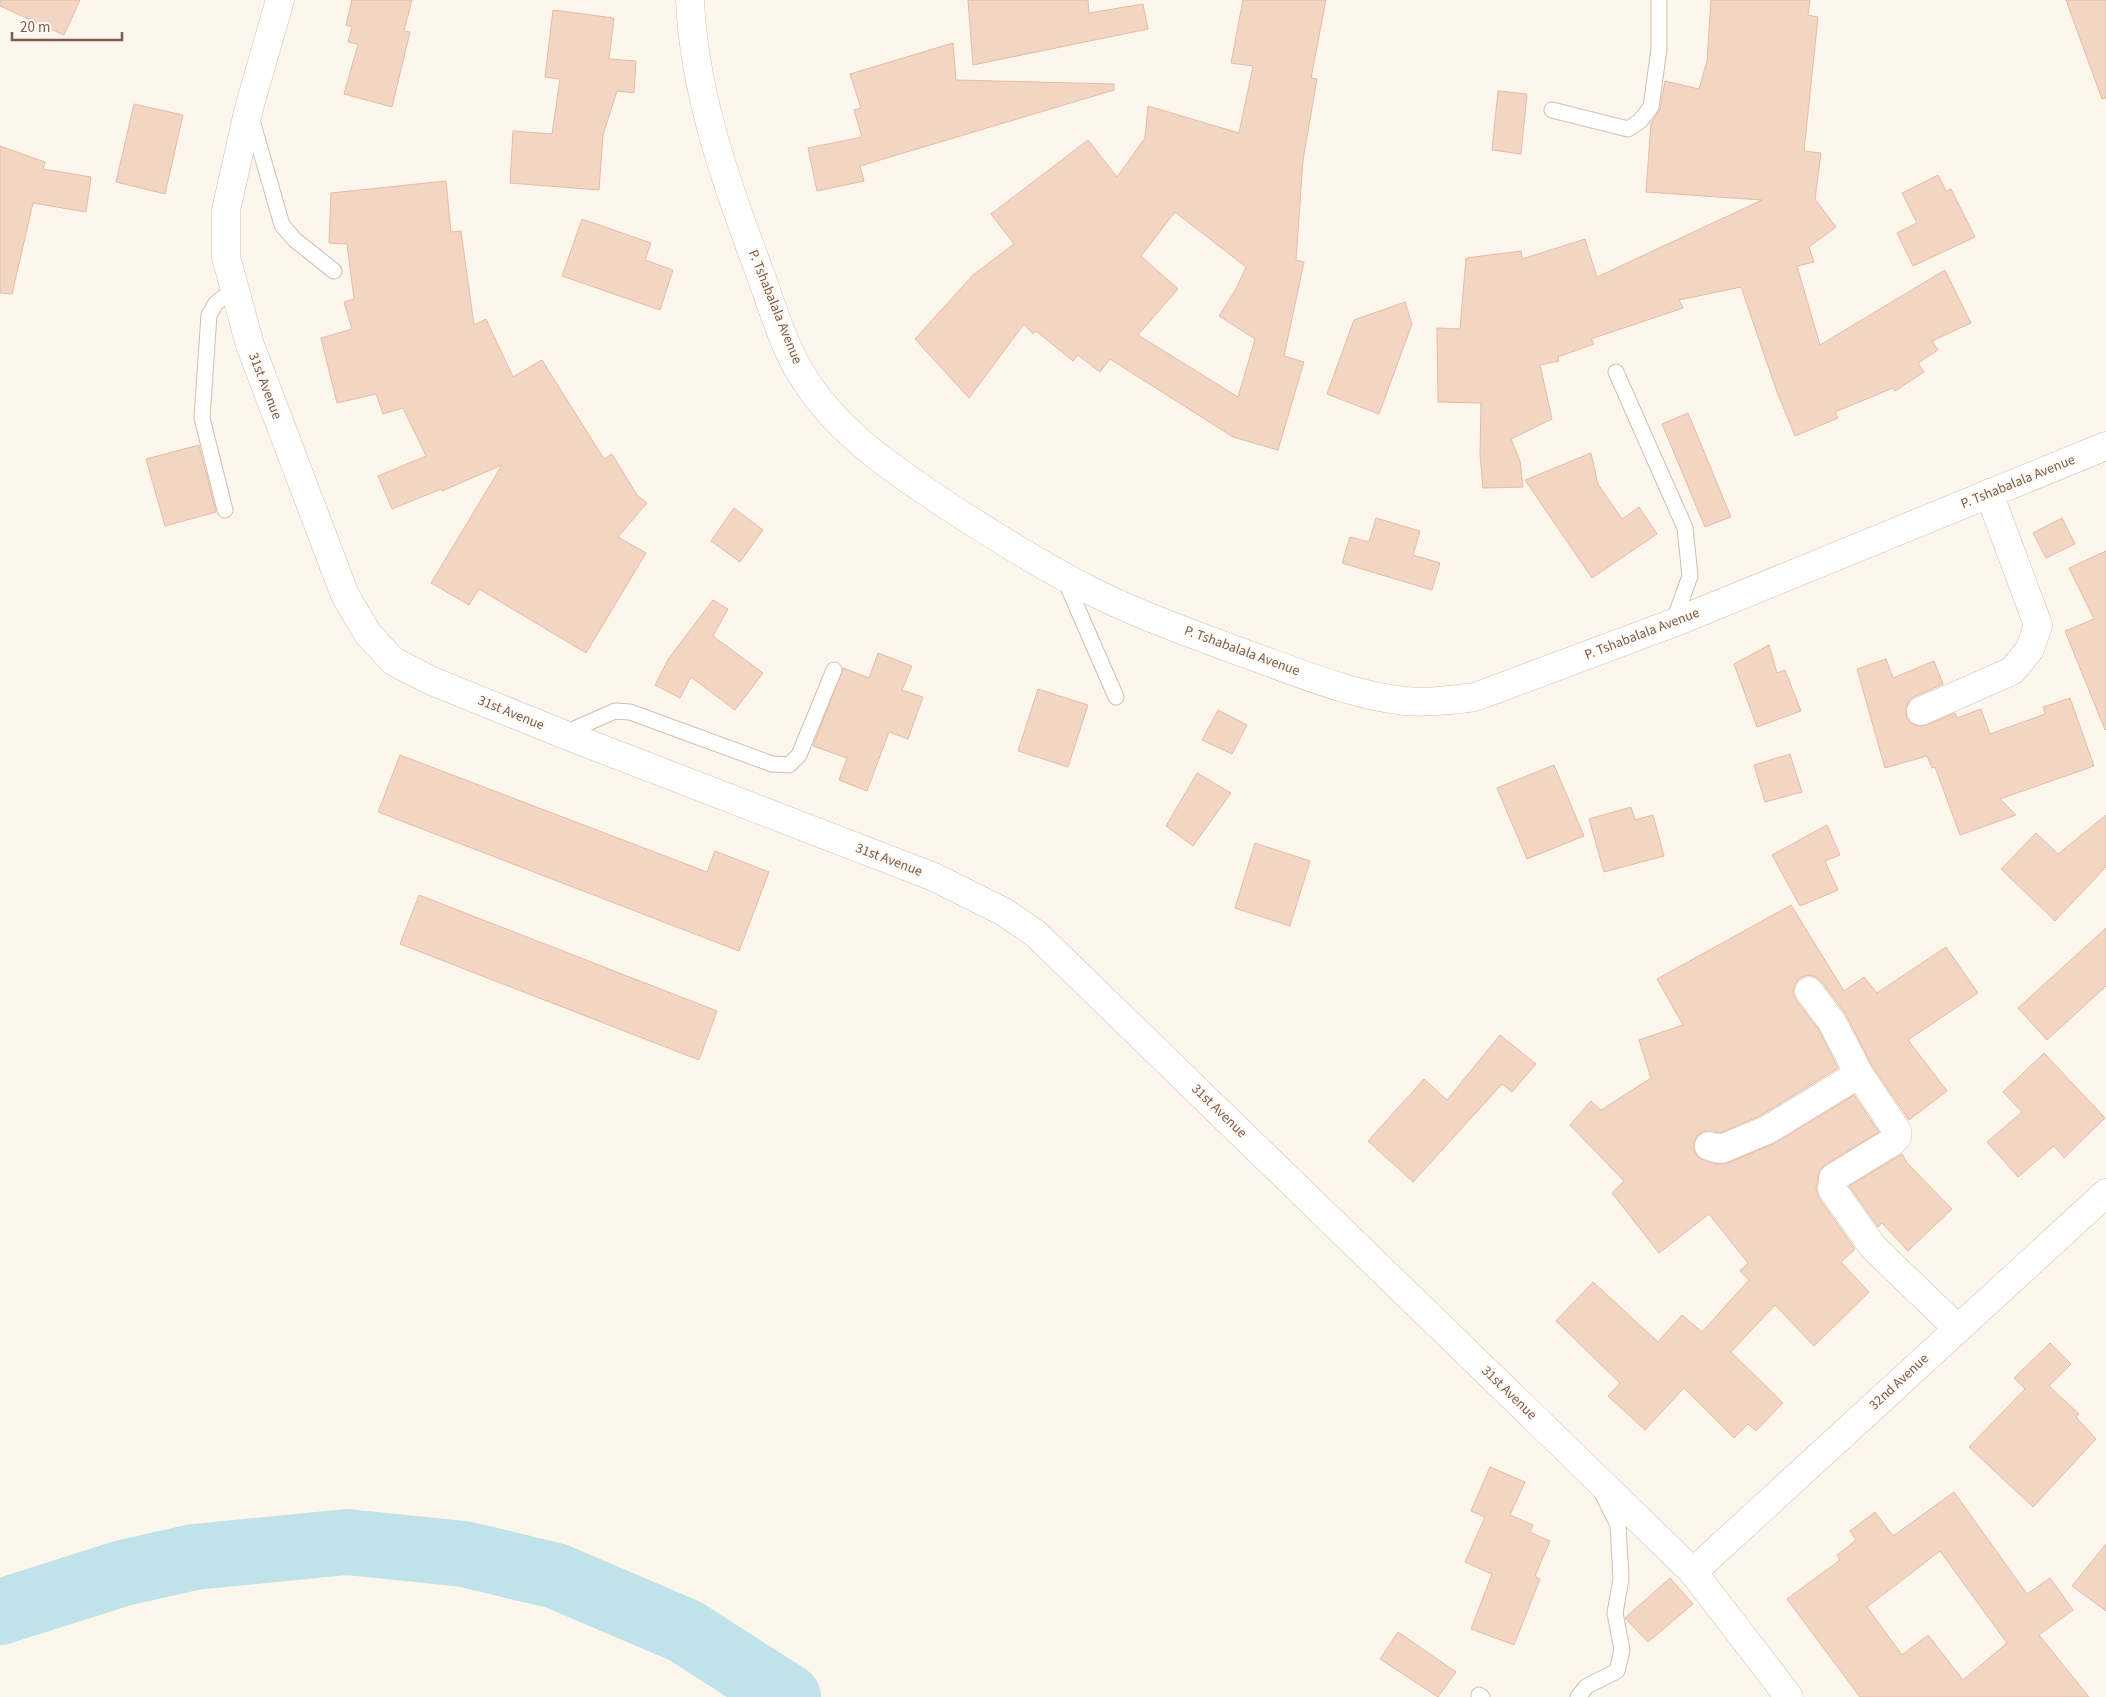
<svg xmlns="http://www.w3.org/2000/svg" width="2106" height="1697" font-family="'Source Sans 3',sans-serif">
	<rect width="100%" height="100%" fill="#fdf6ec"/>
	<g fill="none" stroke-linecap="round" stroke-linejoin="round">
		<path stroke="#bfe3e8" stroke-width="66" d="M 0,1612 L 123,1573 L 194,1557 L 347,1542 L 464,1554 L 556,1576 L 685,1631 L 788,1697"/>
	</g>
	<g fill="#f3d5c3" stroke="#e6bba3" fill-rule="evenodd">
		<path d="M 0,0 L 80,0 L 64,35 L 0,6 Z"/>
		<path d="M 352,0 L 412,0 L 404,31 L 410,32 L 392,107 L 344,94 L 358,44 L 348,42 L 352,27 L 346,25 Z"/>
		<path d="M 968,0 L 1088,0 L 1089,13 L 1143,4 L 1148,29 L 973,65 Z"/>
		<path d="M 1243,0 L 1326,0 L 1311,78 L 1317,79 L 1303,160 L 1296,260 L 1304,262 L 1284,356 L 1304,362 L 1278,450 L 1233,437 L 1110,359 L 1100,372 L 1078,355 L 1073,361 L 1036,331 L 1033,334 L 1024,324 L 969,398 L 915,339 L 973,275 L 1014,244 L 991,214 L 1088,140 L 1117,177 L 1145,138 L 1148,106 L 1239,133 L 1253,66 L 1231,63 ZM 1175,212 L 1246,267 L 1236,289 L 1219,316 L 1255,339 L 1238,397 L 1138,335 L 1178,289 L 1141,256 Z"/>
		<path d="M 1711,0 L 1810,0 L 1808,15 L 1818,17 L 1804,151 L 1821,153 L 1815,199 L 1836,227 L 1809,247 L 1814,262 L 1797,266 L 1820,345 L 1945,270 L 1971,323 L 1932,341 L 1938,350 L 1918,363 L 1924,372 L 1895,391 L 1893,388 L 1835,412 L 1838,418 L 1795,436 L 1777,392 L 1741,287 L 1679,300 L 1683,308 L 1591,339 L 1594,344 L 1558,357 L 1559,361 L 1540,365 L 1552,419 L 1511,439 L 1520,461 L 1523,487 L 1483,488 L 1480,454 L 1481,403 L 1438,402 L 1437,328 L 1460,329 L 1466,258 L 1521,251 L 1522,259 L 1585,239 L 1597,277 L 1762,200 L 1646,192 L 1651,123 L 1660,109 L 1665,81 L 1699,89 L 1707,61 Z"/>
		<path d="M 2066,0 L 2106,0 L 2106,98 L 2102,99 Z"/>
		<path d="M 553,10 L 614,18 L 609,59 L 636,61 L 634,93 L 617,91 L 603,135 L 599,190 L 510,183 L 513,131 L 552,134 L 560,79 L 545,77 Z"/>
		<path d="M 953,43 L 956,80 L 1114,84 L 1114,90 L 860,166 L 864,181 L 817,191 L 808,148 L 862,137 L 854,110 L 861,108 L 850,74 Z"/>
		<path d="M 1498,91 L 1527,94 L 1521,154 L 1492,150 Z"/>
		<path d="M 134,104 L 183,115 L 165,194 L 116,182 Z"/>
		<path d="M 0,146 L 45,162 L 43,169 L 91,177 L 86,212 L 33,203 L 12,294 L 0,293 Z"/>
		<path d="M 1938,175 L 1946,191 L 1951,189 L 1975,237 L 1913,266 L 1897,233 L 1917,223 L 1902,193 Z"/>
		<path d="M 446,181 L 451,232 L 461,231 L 474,325 L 486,319 L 513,377 L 542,360 L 604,459 L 612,454 L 637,495 L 647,503 L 618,537 L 646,553 L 586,653 L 479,589 L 469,605 L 431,583 L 502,465 L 442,491 L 441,489 L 392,509 L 378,476 L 426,456 L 403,408 L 383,414 L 376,394 L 337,403 L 321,338 L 352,329 L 344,302 L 354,299 L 347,244 L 329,243 L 331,193 Z"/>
		<path d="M 582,219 L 651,243 L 645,260 L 673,270 L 660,310 L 562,276 Z"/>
		<path d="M 1405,302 L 1412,324 L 1379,414 L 1327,394 L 1354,320 Z"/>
		<path d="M 1688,413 L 1731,517 L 1705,527 L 1662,424 Z"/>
		<path d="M 199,445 L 216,512 L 165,526 L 146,459 Z"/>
		<path d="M 1591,453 L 1598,484 L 1622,519 L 1639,507 L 1657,534 L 1592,578 L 1525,480 Z"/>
		<path d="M 734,508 L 763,530 L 740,562 L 711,541 Z"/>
		<path d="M 1376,518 L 1420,531 L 1413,555 L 1440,563 L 1432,590 L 1342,563 L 1350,537 L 1369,542 Z"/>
		<path d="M 2062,518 L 2075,544 L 2046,558 L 2033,533 Z"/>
		<path d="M 2106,551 L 2106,729 L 2105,730 L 2065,631 L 2094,619 L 2069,568 Z"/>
		<path d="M 713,600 L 728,609 L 713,636 L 763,673 L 735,710 L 691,677 L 680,698 L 655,685 L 669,658 Z"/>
		<path d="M 1769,645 L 1777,673 L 1785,670 L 1801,711 L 1757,727 L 1734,664 Z"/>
		<path d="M 878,653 L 912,666 L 902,690 L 923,697 L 908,739 L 889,732 L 867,791 L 839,780 L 847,758 L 813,746 L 843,668 L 869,678 Z"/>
		<path d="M 1886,659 L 1893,678 L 1934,661 L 1943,684 L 1914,697 L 1909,701 L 1906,709 L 1907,718 L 1911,723 L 1919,726 L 1927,725 L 1955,713 L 1957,718 L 1981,709 L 1990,734 L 2045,714 L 2043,707 L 2070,698 L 2094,766 L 2000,799 L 2016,815 L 1960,835 L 1935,767 L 1932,768 L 1927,756 L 1885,768 L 1857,669 Z"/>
		<path d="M 1038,689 L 1088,705 L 1068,767 L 1018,751 Z"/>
		<path d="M 1218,710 L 1247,725 L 1232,754 L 1202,740 Z"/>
		<path d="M 1790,754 L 1802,792 L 1765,802 L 1754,765 Z"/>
		<path d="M 400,755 L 707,872 L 715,851 L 769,872 L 739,951 L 378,812 Z"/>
		<path d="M 1554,765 L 1584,836 L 1527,859 L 1497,788 Z"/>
		<path d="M 1197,773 L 1231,793 L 1193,846 L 1166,826 Z"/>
		<path d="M 1631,807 L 1635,820 L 1653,815 L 1664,856 L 1604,872 L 1589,819 Z"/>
		<path d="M 2106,815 L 2106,867 L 2055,921 L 2001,869 L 2036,833 L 2058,854 Z"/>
		<path d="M 1827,825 L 1840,855 L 1825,861 L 1838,890 L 1800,906 L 1772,855 Z"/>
		<path d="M 1255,843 L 1310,861 L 1290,926 L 1235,908 Z"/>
		<path d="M 419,895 L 717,1011 L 699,1060 L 400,944 Z"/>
		<path d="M 1791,905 L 1844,991 L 1864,977 L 1877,993 L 1946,947 L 1978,993 L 1908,1040 L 1947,1091 L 1909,1120 L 1872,1066 L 1845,1013 L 1822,982 L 1816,977 L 1808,975 L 1800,978 L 1795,984 L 1793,992 L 1796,1000 L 1819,1030 L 1838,1068 L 1760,1116 L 1720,1133 L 1704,1131 L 1697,1136 L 1694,1142 L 1694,1150 L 1698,1157 L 1705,1161 L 1717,1164 L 1727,1163 L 1775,1143 L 1854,1095 L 1879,1132 L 1825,1165 L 1820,1170 L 1816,1188 L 1819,1198 L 1855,1249 L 1841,1262 L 1869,1292 L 1814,1346 L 1775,1305 L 1731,1352 L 1783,1403 L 1756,1431 L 1748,1424 L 1734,1438 L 1684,1388 L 1645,1430 L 1608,1396 L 1620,1383 L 1556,1321 L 1593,1282 L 1658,1342 L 1682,1315 L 1702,1332 L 1749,1280 L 1740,1271 L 1748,1263 L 1709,1214 L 1659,1253 L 1612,1193 L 1624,1181 L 1570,1125 L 1591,1101 L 1601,1110 L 1651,1078 L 1639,1040 L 1683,1025 L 1657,979 Z"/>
		<path d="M 2106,928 L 2106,986 L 2047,1040 L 2018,1008 Z"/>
		<path d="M 1500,1035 L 1536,1064 L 1512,1092 L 1502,1084 L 1413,1182 L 1368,1141 L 1424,1079 L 1447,1100 Z"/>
		<path d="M 2044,1053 L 2105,1118 L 2064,1158 L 2054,1146 L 2018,1177 L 1987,1142 L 2022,1112 L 2003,1092 Z"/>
		<path d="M 1902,1154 L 1907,1163 L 1952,1209 L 1908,1251 L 1882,1223 L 1878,1227 L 1849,1186 Z"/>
		<path d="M 2050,1343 L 2071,1364 L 2049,1386 L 2079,1414 L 2076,1417 L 2096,1439 L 2033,1507 L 1969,1447 L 2025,1389 L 2014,1378 Z"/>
		<path d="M 1490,1467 L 1525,1482 L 1510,1515 L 1533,1525 L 1530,1532 L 1550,1541 L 1535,1576 L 1540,1579 L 1514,1645 L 1471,1629 L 1492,1574 L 1465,1562 L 1485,1517 L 1471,1511 Z"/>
		<path d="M 1954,1492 L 2027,1594 L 2050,1578 L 2073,1610 L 2039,1635 L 2089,1697 L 1860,1697 L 1787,1599 L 1840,1560 L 1837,1555 L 1856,1540 L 1850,1531 L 1875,1512 L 1893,1536 ZM 1940,1551 L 2007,1643 L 1963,1680 L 1928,1635 L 1902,1655 L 1867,1607 Z"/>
		<path d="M 2106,1544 L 2106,1611 L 2072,1586 Z"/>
		<path d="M 1670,1578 L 1693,1604 L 1648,1642 L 1625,1618 Z"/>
		<path d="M 1398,1632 L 1456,1672 L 1438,1697 L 1380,1659 Z"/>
	</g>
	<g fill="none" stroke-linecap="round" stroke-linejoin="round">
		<g stroke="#d1beb0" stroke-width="17">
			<g id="service">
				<path d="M 1552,110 L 1628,129 L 1640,121 L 1651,107 L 1659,49 L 1659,0"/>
				<path d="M 251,117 L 282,225 L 295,240 L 334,271"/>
				<path d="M 1616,372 L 1685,528 L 1690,576 L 1673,623"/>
				<path d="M 225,510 L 202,418 L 209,315 L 216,303 L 233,290"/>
				<path d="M 1065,580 L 1116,697"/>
				<path d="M 563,734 L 615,711 L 630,712 L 772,764 L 789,765 L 799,755 L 834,670"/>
				<path d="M 1479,1695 L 1482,1697"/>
				<path d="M 1578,1697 L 1587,1686 L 1617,1671 L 1622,1650 L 1615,1613 L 1621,1579 L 1618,1525 L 1603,1495"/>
			</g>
		</g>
		<g stroke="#d1beb0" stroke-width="29">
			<g id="minor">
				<path d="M 280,0 L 249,108 L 226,210 L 226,257 L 250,345 L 345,595 L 368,634 L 393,661 L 432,681 L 563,734 L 934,877 L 1004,912 L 1036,934 L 1693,1572 L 1789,1697"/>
				<path d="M 690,0 C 694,95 728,188 761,276 C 774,312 785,351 807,383 C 841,434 891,468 942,502 C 992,535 1043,567 1097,594 C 1146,618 1198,636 1249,655 C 1299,673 1352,695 1405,701 C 1429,703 1452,700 1475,697 L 1673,623 L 2106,446"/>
				<path d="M 1921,711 L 2012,671 L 2030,649 L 2038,625 L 1989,493"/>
				<path d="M 1809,991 L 1832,1022 L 1859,1074 L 1897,1131 L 1897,1137 L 1892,1142 L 1833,1178 L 1832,1189 L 1873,1247 L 1957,1328"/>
				<path d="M 1709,1146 L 1721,1149 L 1767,1130 L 1859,1074"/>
				<path d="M 1693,1572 L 2106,1193"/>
			</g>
		</g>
		<use href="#service" stroke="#fff" stroke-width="15"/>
		<use href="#minor" stroke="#fff" stroke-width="28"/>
	</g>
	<g text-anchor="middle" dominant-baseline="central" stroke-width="4.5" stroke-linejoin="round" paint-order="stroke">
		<g font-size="14" fill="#7a5c4d" stroke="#fffaf3">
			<text transform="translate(775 307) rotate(68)">P. Tshabalala Avenue</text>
			<text transform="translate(265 386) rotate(69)">31st Avenue</text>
			<text transform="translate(2018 482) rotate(-22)">P. Tshabalala Avenue</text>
			<text transform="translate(1642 634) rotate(-21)">P. Tshabalala Avenue</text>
			<text transform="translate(1242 651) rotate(20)">P. Tshabalala Avenue</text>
			<text transform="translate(511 713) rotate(22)">31st Avenue</text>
			<text transform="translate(889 860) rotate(21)">31st Avenue</text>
			<text transform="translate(1219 1111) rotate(44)">31st Avenue</text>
			<text transform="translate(1899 1382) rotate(-43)">32nd Avenue</text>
			<text transform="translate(1509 1393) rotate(44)">31st Avenue</text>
		</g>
	</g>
	<path d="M12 32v8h110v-8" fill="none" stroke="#7a5c4d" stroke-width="2.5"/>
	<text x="20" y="32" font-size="15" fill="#7a5c4d" stroke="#fffaf3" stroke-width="4" paint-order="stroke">20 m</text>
</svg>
